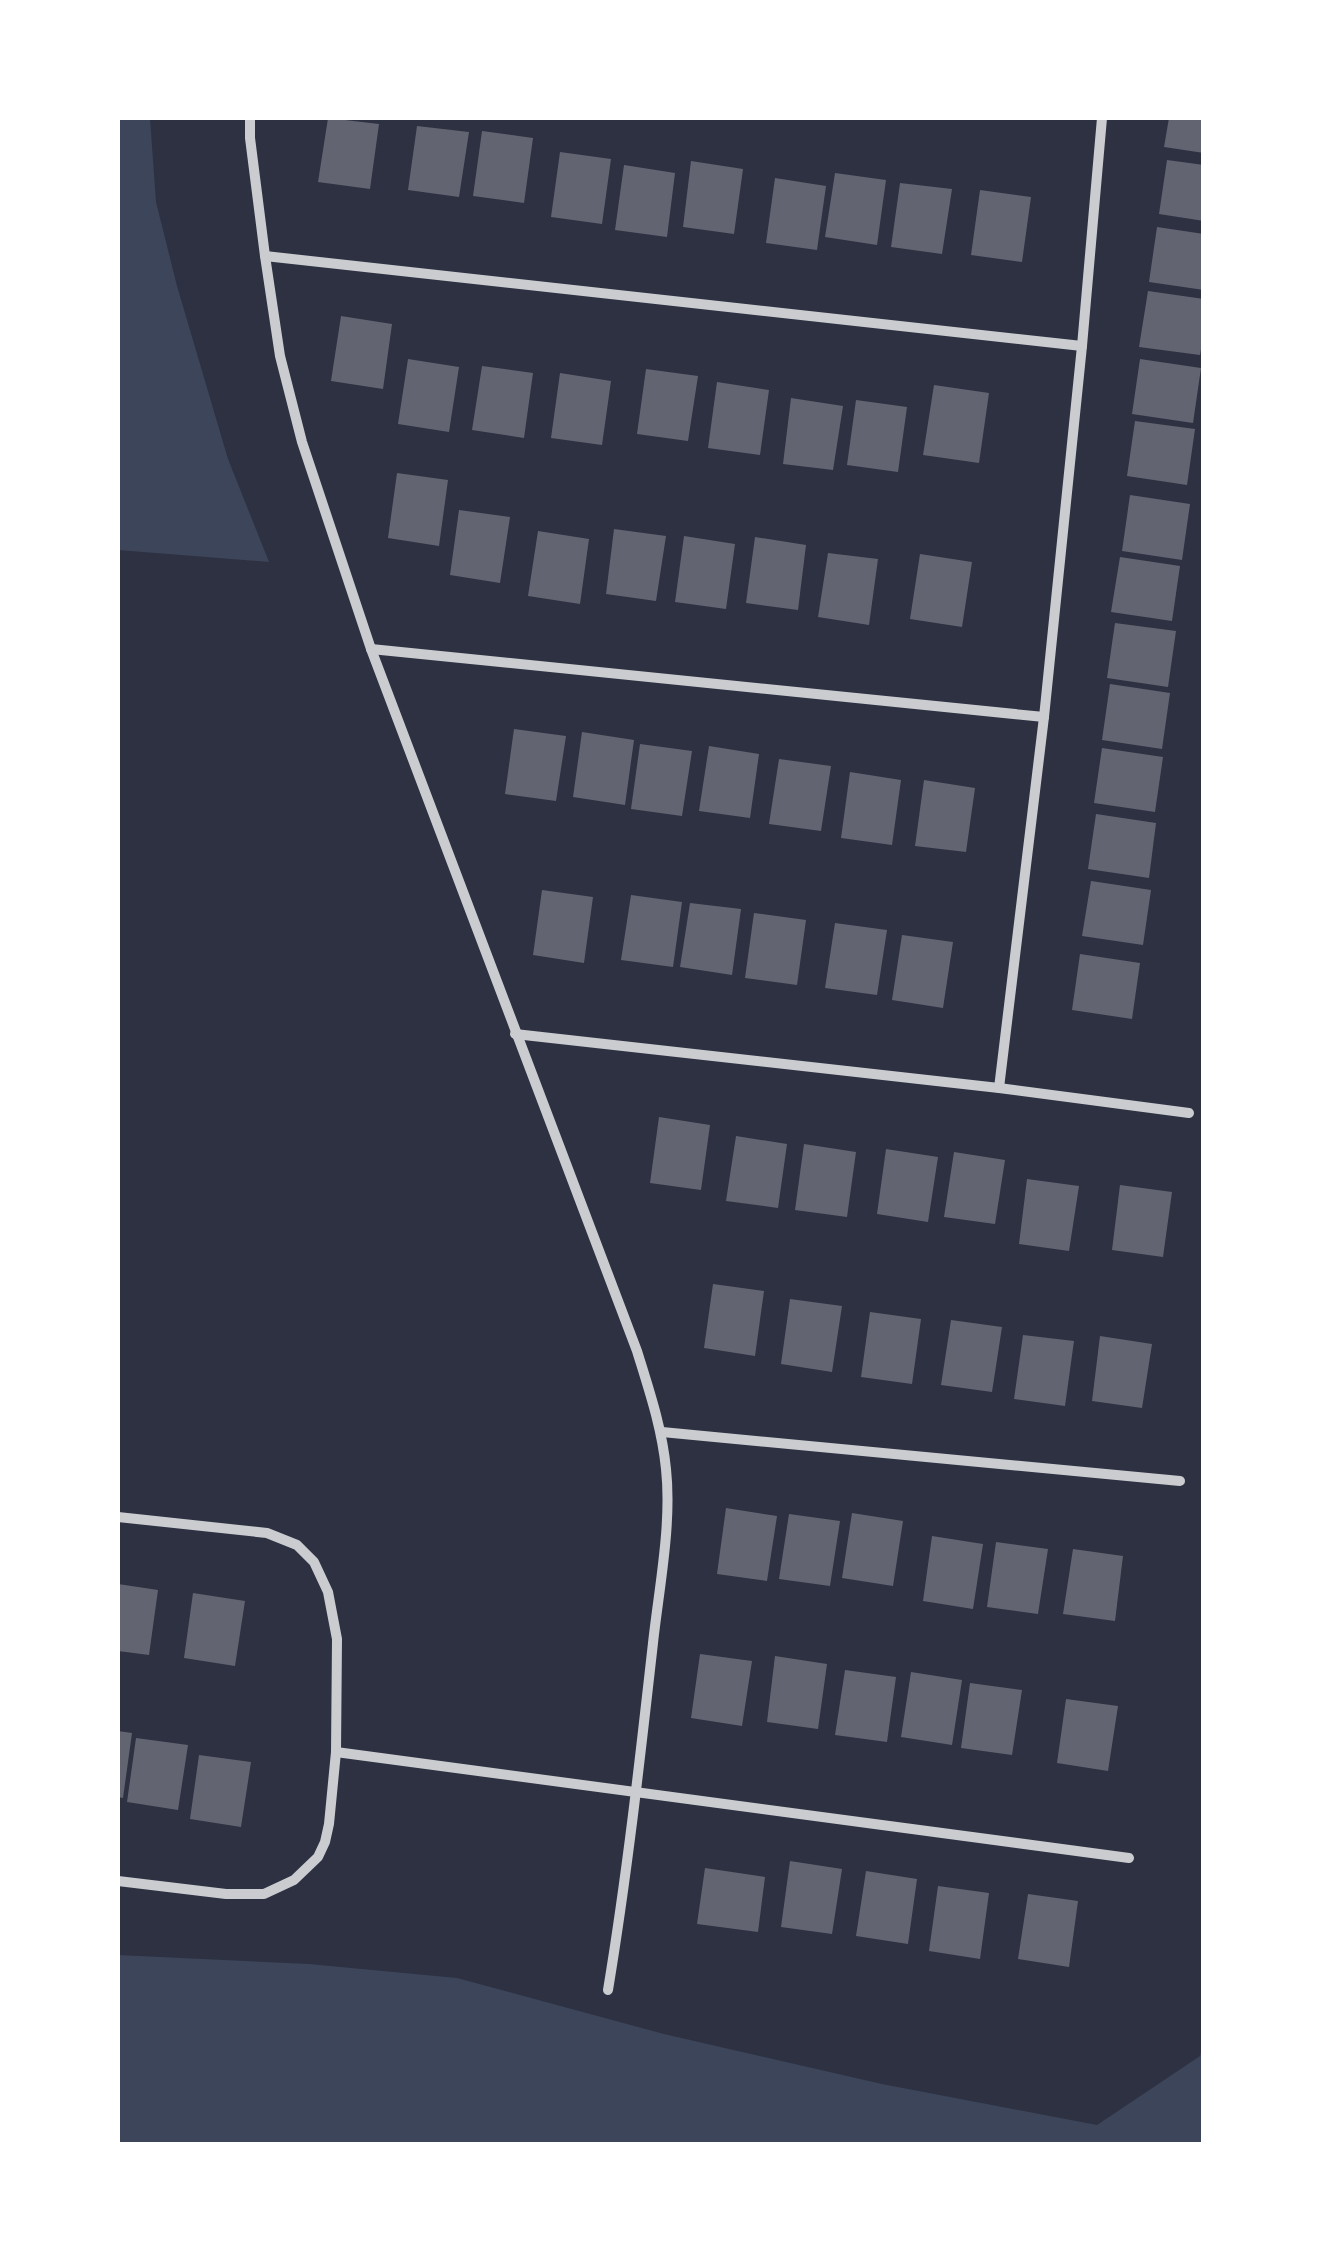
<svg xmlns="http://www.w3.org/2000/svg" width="1321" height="2262" font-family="'Source Serif 4',serif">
	<rect width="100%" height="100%" fill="#2d3142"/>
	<g fill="#3c4559">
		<path d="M 118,118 L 150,118 L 156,202 L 177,286 L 228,459 L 269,562 L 118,550 Z"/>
		<path d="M 118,1955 L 309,1964 L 457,1978 L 664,2034 L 882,2084 L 1097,2125 L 1200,2056 L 1203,2044 L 1203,2144 L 118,2144 Z"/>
	</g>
	<g fill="#626471">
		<path d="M 328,118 L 379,124 L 370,189 L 318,182 Z"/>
		<path d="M 1169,118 L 1204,118 L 1204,153 L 1164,147 Z"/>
		<path d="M 417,126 L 469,132 L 459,197 L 408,190 Z"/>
		<path d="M 482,131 L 533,138 L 524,203 L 473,196 Z"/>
		<path d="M 560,152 L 611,159 L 602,224 L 551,217 Z"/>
		<path d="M 1167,160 L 1204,165 L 1204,221 L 1159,214 Z"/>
		<path d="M 691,161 L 743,169 L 734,234 L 683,227 Z"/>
		<path d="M 624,165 L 675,173 L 667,237 L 615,230 Z"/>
		<path d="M 835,173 L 886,180 L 877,245 L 825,237 Z"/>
		<path d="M 775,178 L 826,186 L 817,250 L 766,243 Z"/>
		<path d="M 900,183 L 952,189 L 942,254 L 891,247 Z"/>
		<path d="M 980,190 L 1031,197 L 1022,262 L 971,255 Z"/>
		<path d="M 1157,227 L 1204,234 L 1204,290 L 1149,282 Z"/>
		<path d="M 1148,291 L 1204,299 L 1204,332 L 1200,355 L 1139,347 Z"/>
		<path d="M 341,316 L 392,324 L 383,389 L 331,381 Z"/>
		<path d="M 408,359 L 459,367 L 449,432 L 398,424 Z"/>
		<path d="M 1140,359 L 1201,368 L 1193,423 L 1132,414 Z"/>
		<path d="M 482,366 L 533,373 L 524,438 L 472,430 Z"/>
		<path d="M 646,369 L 698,376 L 688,441 L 637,434 Z"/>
		<path d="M 560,373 L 611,381 L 602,445 L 551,438 Z"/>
		<path d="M 717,382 L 769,390 L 760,455 L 708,448 Z"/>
		<path d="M 934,385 L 989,393 L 979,463 L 923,455 Z"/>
		<path d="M 791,398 L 843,406 L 833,470 L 783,464 Z"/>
		<path d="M 856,400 L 907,407 L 898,472 L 847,465 Z"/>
		<path d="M 1135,421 L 1195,429 L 1187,485 L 1127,476 Z"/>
		<path d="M 397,473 L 448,480 L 439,546 L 388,538 Z"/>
		<path d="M 1130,495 L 1190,504 L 1182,560 L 1122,551 Z"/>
		<path d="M 459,510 L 510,517 L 500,583 L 450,575 Z"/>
		<path d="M 614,529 L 666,536 L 656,601 L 606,594 Z"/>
		<path d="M 538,531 L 589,539 L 580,604 L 528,596 Z"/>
		<path d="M 684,536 L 735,544 L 726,609 L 675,602 Z"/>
		<path d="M 755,537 L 806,545 L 798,610 L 746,603 Z"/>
		<path d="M 828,553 L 878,559 L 869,625 L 818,617 Z"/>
		<path d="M 920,554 L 972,562 L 962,627 L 910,619 Z"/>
		<path d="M 1120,557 L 1180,566 L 1172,621 L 1111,612 Z"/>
		<path d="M 1115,623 L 1176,631 L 1168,687 L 1107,678 Z"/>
		<path d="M 1110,684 L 1170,693 L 1162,749 L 1102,740 Z"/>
		<path d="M 514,729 L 566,736 L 556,801 L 505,794 Z"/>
		<path d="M 582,732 L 634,740 L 625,805 L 573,797 Z"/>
		<path d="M 640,744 L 692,751 L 682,816 L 631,809 Z"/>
		<path d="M 709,746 L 759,754 L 750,818 L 699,811 Z"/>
		<path d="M 1102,748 L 1163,757 L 1155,812 L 1094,803 Z"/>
		<path d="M 779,759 L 831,766 L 821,831 L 769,824 Z"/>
		<path d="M 850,772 L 901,780 L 892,845 L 841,838 Z"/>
		<path d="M 924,780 L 975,788 L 966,852 L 915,846 Z"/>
		<path d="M 1096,814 L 1156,823 L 1149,878 L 1088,869 Z"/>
		<path d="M 1091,881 L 1151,890 L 1143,945 L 1082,936 Z"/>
		<path d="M 542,890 L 593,897 L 584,963 L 533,955 Z"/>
		<path d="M 631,895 L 682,902 L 673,967 L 621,960 Z"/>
		<path d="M 690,903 L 741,909 L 732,975 L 680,967 Z"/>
		<path d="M 754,913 L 806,920 L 797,985 L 745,978 Z"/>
		<path d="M 835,923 L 887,930 L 877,995 L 825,988 Z"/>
		<path d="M 902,935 L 953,942 L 943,1008 L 892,1000 Z"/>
		<path d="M 1080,954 L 1140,963 L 1132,1019 L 1072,1010 Z"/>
		<path d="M 659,1117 L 710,1125 L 701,1190 L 650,1183 Z"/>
		<path d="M 736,1136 L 787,1144 L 778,1208 L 726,1201 Z"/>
		<path d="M 804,1144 L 856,1152 L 847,1217 L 795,1210 Z"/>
		<path d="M 886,1149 L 938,1157 L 928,1222 L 877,1214 Z"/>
		<path d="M 954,1152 L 1005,1160 L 995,1224 L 944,1217 Z"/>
		<path d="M 1027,1179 L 1079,1186 L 1069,1251 L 1019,1244 Z"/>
		<path d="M 1120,1185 L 1172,1192 L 1163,1257 L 1112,1250 Z"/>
		<path d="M 713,1284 L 764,1291 L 755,1356 L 704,1348 Z"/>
		<path d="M 790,1299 L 842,1306 L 832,1372 L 781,1364 Z"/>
		<path d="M 870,1312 L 921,1319 L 912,1384 L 861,1377 Z"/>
		<path d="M 951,1320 L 1002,1327 L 992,1392 L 941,1385 Z"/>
		<path d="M 1023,1335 L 1074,1341 L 1065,1406 L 1014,1399 Z"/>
		<path d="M 1100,1336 L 1152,1344 L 1142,1408 L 1092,1401 Z"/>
		<path d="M 726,1508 L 777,1516 L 767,1581 L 717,1574 Z"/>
		<path d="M 852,1513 L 903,1521 L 893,1586 L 842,1578 Z"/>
		<path d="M 789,1514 L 840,1521 L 830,1586 L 779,1579 Z"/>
		<path d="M 932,1536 L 983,1544 L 973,1609 L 923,1601 Z"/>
		<path d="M 996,1542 L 1048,1549 L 1038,1614 L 987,1607 Z"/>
		<path d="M 1073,1549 L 1123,1556 L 1115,1621 L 1063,1614 Z"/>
		<path d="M 118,1584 L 158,1590 L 149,1655 L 118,1651 Z"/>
		<path d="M 193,1593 L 245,1601 L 235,1666 L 184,1658 Z"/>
		<path d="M 700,1654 L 752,1661 L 742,1726 L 691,1718 Z"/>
		<path d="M 775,1656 L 827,1664 L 818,1729 L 767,1722 Z"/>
		<path d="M 845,1670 L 896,1677 L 887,1742 L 835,1735 Z"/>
		<path d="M 911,1672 L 962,1680 L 952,1745 L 901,1737 Z"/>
		<path d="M 970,1683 L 1022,1690 L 1012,1755 L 961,1748 Z"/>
		<path d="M 1066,1699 L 1118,1706 L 1108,1771 L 1057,1763 Z"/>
		<path d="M 118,1731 L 132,1733 L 123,1798 L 118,1797 Z"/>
		<path d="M 136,1738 L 188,1745 L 178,1810 L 127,1802 Z"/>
		<path d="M 199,1755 L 251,1762 L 241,1827 L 190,1819 Z"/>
		<path d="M 790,1861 L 842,1869 L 832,1934 L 781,1927 Z"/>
		<path d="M 705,1868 L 765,1877 L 758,1932 L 697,1924 Z"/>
		<path d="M 866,1871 L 917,1879 L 908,1944 L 856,1936 Z"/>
		<path d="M 938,1886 L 989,1893 L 980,1959 L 929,1951 Z"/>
		<path d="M 1028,1894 L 1078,1901 L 1069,1967 L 1018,1959 Z"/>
	</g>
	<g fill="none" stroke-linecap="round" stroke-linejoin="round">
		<g stroke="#caccd0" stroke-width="10">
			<path d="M 250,118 L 250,138 L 265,256 L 280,356 L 302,442 L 371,649 L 637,1351 C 649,1390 662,1428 666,1469 C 672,1524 659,1588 653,1643 C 640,1759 627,1875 608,1990"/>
			<path d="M 265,256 L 1082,346"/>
			<path d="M 371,649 L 1044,717"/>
			<path d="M 515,1034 L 999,1088 L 1189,1113"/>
			<path d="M 999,1088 L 1044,717 L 1082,346 L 1102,118"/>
			<path d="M 662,1432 L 1180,1481"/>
			<path d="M 118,1517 L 267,1533 L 297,1545 L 314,1562 L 328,1592 L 337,1639 L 336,1752 L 329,1824 L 325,1842 L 318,1857 L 294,1880 L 264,1894 L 226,1894 L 118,1881"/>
			<path d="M 336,1752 L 1129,1858"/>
		</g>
	</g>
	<rect width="1321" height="2262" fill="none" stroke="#ffffff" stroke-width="240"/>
</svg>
